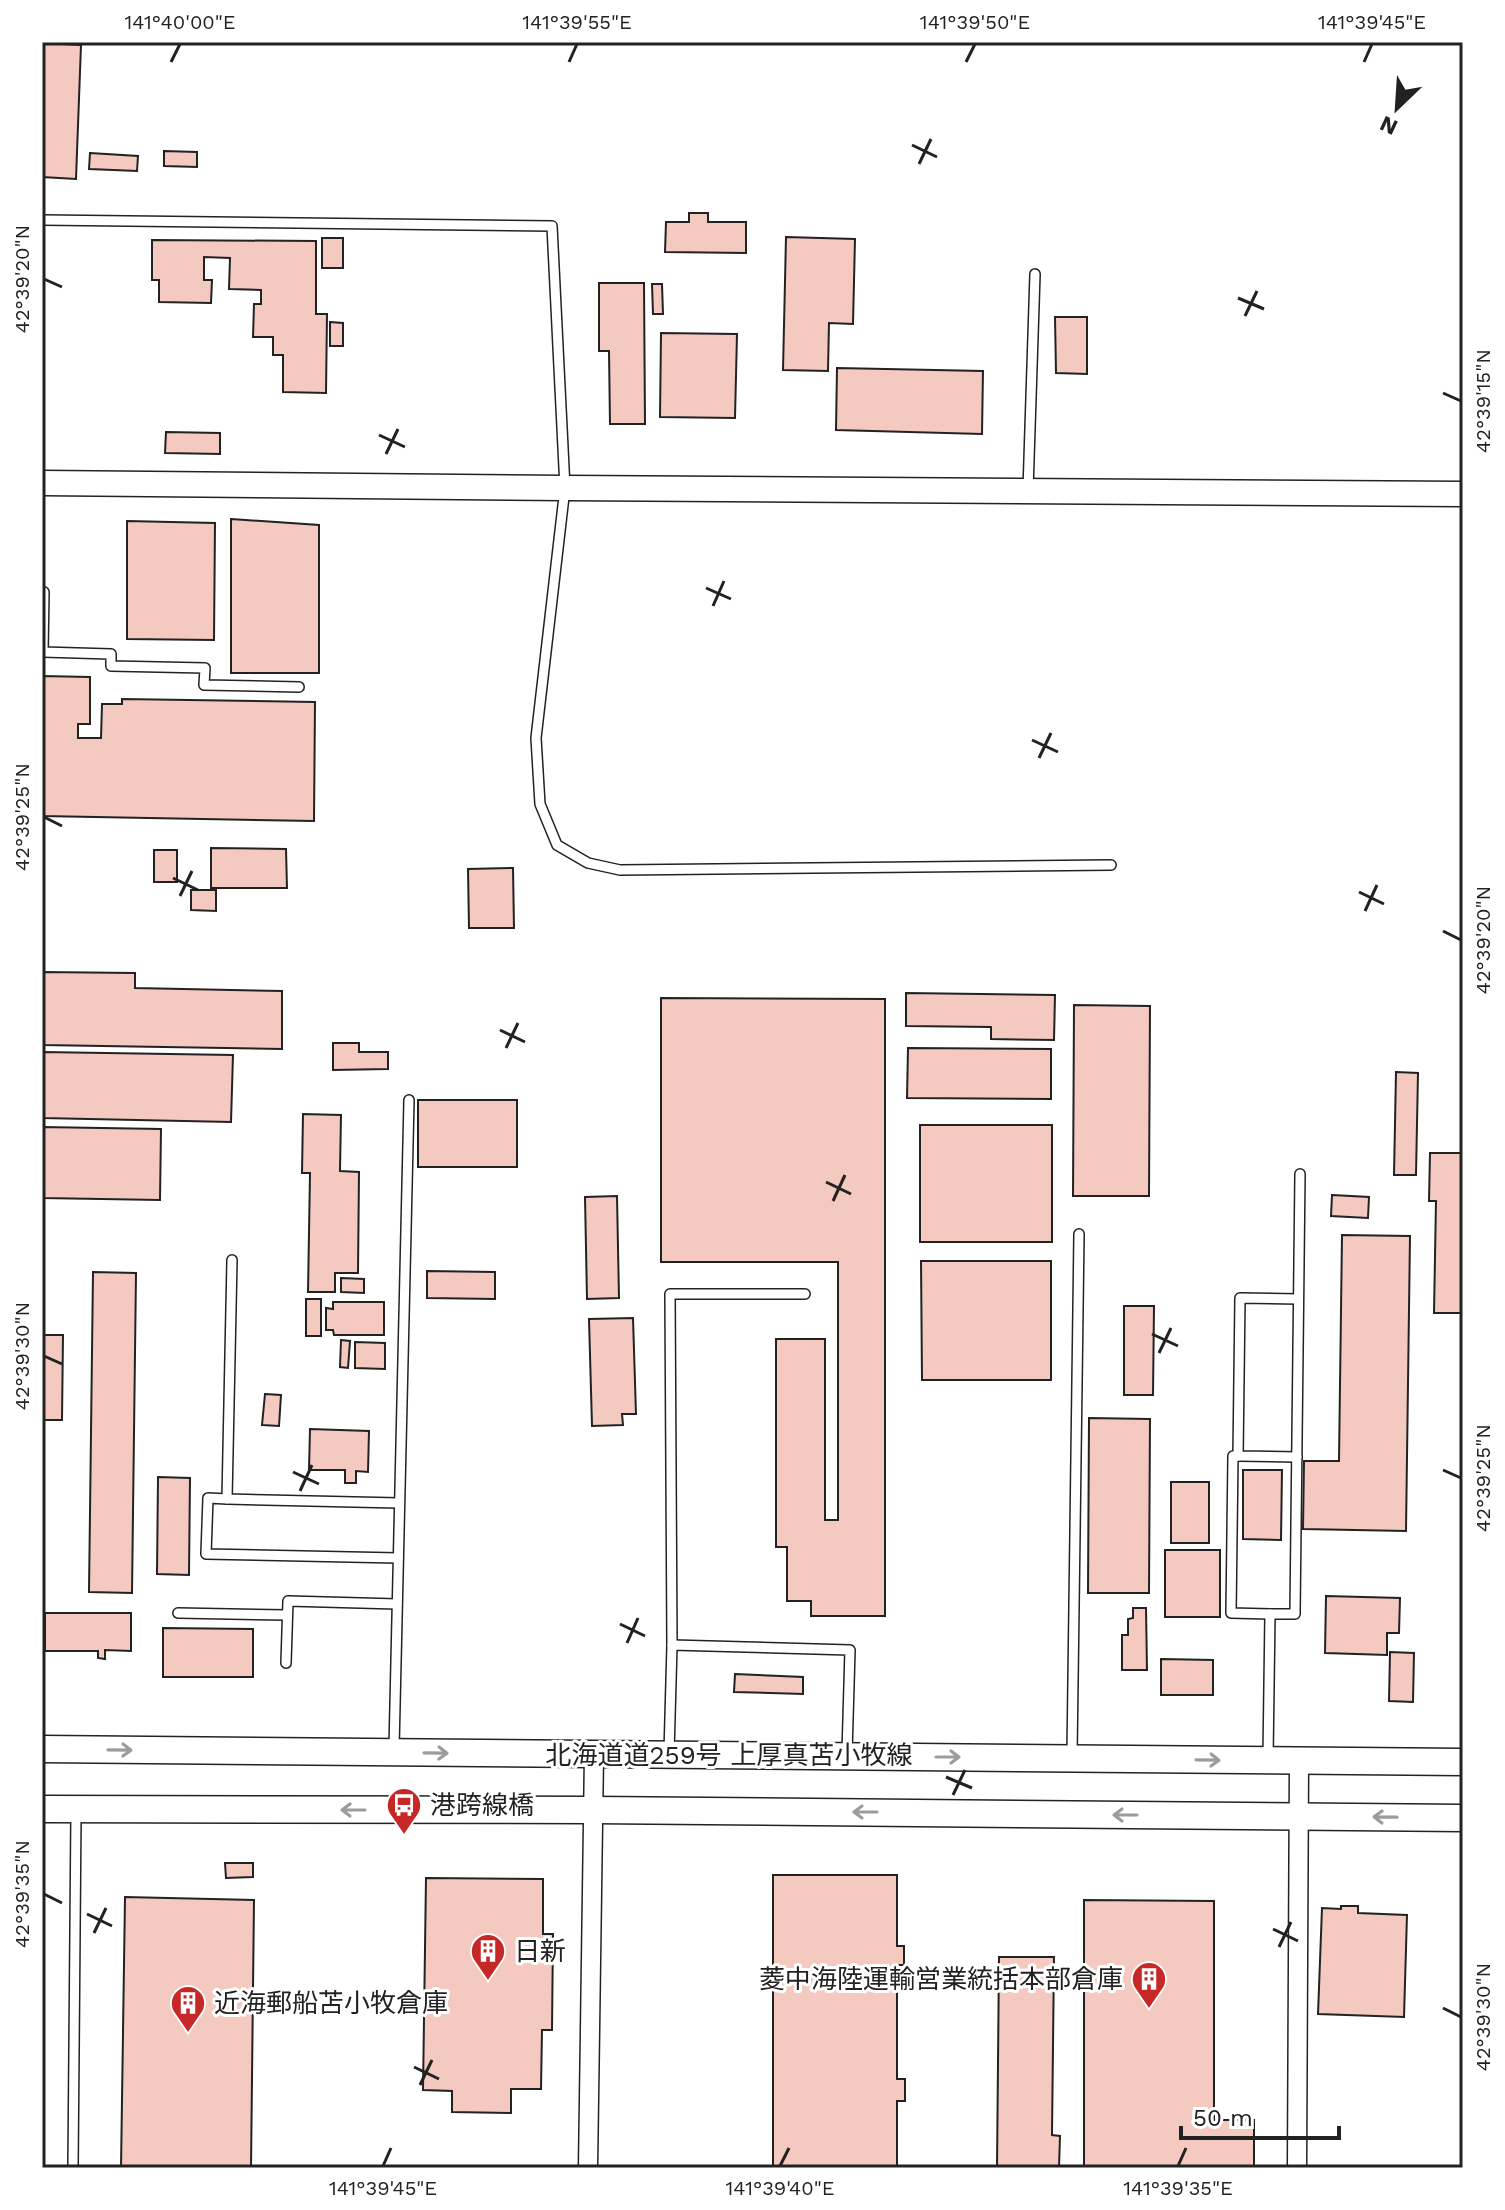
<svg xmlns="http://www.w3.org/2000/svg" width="1505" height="2210" font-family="'Work Sans','Noto Sans JP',sans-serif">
	<rect width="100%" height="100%" fill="#fff"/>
	<g fill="#f3c9c0" stroke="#222" stroke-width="2">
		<path d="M 42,43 L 81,45 L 76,179 L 42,177 Z"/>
		<path d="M 164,151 L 197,152 L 197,167 L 164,166 Z"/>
		<path d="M 90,153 L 138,156 L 137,171 L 89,169 Z"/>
		<path d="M 689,213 L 708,213 L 708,222 L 746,222 L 746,253 L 665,252 L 666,222 L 689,222 Z"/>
		<path d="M 786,237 L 855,239 L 853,324 L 829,323 L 828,371 L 783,370 Z"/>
		<rect x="322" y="238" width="21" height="30"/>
		<path d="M 152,240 L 316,241 L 316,314 L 327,314 L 326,393 L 283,392 L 283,355 L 273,355 L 273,337 L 253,337 L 254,304 L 261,304 L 261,290 L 229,289 L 230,258 L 204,257 L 204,280 L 212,280 L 211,303 L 159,302 L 159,280 L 152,280 Z"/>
		<path d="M 599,283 L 644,283 L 645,424 L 610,424 L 609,351 L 599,351 Z"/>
		<path d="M 652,284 L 662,284 L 663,314 L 653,314 Z"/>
		<path d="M 1055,317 L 1087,317 L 1087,374 L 1056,373 Z"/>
		<path d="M 330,322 L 343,323 L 343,346 L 330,346 Z"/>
		<path d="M 661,333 L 737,334 L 735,418 L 660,417 Z"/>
		<path d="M 837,368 L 983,371 L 982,434 L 836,430 Z"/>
		<path d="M 166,432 L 220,433 L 220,454 L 165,453 Z"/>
		<path d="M 231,519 L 319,525 L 319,673 L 231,673 Z"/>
		<path d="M 127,521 L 215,523 L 214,640 L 127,639 Z"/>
		<path d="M 42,676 L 90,677 L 90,724 L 78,724 L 78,738 L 101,738 L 102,704 L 122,704 L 122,699 L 315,702 L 314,821 L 42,816 Z"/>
		<path d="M 211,848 L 286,849 L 287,888 L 211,888 Z"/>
		<rect x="154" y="850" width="23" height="32"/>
		<path d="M 513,868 L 514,928 L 469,928 L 468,869 Z"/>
		<path d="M 191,890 L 216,890 L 216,911 L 191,910 Z"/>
		<path d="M 42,972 L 135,973 L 135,988 L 282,991 L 282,1049 L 42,1045 Z"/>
		<path d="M 906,993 L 1055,995 L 1054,1040 L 991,1039 L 991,1027 L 906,1026 Z"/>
		<path d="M 661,998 L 885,999 L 885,1616 L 811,1616 L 811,1601 L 787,1601 L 787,1547 L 776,1547 L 776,1339 L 825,1339 L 825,1520 L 838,1520 L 838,1262 L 661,1262 Z"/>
		<path d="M 1074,1005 L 1150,1006 L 1149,1196 L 1073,1196 Z"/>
		<path d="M 333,1043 L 359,1043 L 359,1052 L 388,1052 L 388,1069 L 333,1070 Z"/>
		<path d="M 908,1048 L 1051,1049 L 1051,1099 L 907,1098 Z"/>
		<path d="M 42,1052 L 233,1055 L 231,1122 L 42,1118 Z"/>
		<path d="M 1396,1072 L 1418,1073 L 1416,1175 L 1394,1175 Z"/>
		<rect x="418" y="1100" width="99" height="67"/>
		<path d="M 303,1114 L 341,1115 L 340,1171 L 359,1172 L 358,1273 L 335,1273 L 335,1292 L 308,1292 L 310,1173 L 302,1173 Z"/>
		<rect x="920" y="1125" width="132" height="117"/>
		<path d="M 42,1127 L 161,1129 L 160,1200 L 42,1198 Z"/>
		<path d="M 1430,1153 L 1463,1153 L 1463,1313 L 1434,1313 L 1436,1201 L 1429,1201 Z"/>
		<path d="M 1332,1195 L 1369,1197 L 1368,1218 L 1331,1216 Z"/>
		<path d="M 617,1196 L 619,1298 L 587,1299 L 585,1197 Z"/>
		<path d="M 1342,1235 L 1410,1236 L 1406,1531 L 1303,1529 L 1304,1461 L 1339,1461 Z"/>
		<path d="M 921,1261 L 1051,1261 L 1051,1380 L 922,1380 Z"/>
		<path d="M 427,1271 L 495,1272 L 495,1299 L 427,1298 Z"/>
		<path d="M 93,1272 L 136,1273 L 132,1593 L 89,1592 Z"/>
		<path d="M 341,1278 L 364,1279 L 364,1293 L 341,1292 Z"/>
		<rect x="306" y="1299" width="15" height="37"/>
		<path d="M 333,1302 L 384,1302 L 384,1335 L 334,1335 L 333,1330 L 326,1330 L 326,1308 L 333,1309 Z"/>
		<path d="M 1124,1306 L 1154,1306 L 1153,1395 L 1124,1395 Z"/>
		<path d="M 633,1318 L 636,1414 L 622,1414 L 623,1425 L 592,1426 L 589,1319 Z"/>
		<path d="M 42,1335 L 63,1335 L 62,1420 L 42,1420 Z"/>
		<path d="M 341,1340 L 350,1341 L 348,1368 L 340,1367 Z"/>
		<path d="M 355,1342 L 385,1343 L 385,1369 L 355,1368 Z"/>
		<path d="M 265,1394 L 281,1395 L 279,1426 L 262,1425 Z"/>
		<path d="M 1089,1418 L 1150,1419 L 1149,1593 L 1088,1593 Z"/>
		<path d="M 310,1429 L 369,1431 L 368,1472 L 356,1471 L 356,1483 L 345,1483 L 345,1470 L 309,1470 Z"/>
		<path d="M 1243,1470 L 1282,1470 L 1281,1540 L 1243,1539 Z"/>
		<path d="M 158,1477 L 190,1478 L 189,1575 L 157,1574 Z"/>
		<rect x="1171" y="1482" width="38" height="61"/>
		<rect x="1165" y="1550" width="55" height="67"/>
		<path d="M 1326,1596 L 1400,1598 L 1399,1633 L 1387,1633 L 1387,1655 L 1325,1653 Z"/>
		<path d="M 1133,1608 L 1146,1608 L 1147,1670 L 1122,1670 L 1122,1635 L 1128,1635 L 1128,1619 L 1133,1618 Z"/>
		<path d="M 45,1613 L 131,1613 L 131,1651 L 105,1650 L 105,1659 L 98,1658 L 98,1651 L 45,1651 Z"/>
		<path d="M 163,1628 L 253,1629 L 253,1677 L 163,1677 Z"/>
		<path d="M 1390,1652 L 1414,1653 L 1413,1702 L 1389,1701 Z"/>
		<path d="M 1161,1659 L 1213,1660 L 1213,1695 L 1161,1695 Z"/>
		<path d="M 735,1674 L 803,1677 L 803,1694 L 734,1692 Z"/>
		<path d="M 225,1863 L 253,1863 L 253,1877 L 226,1878 Z"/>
		<path d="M 773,1875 L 897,1875 L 897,1946 L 904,1946 L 904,1965 L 897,1965 L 897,2079 L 905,2079 L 905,2101 L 897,2101 L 897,2168 L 773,2168 Z"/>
		<path d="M 426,1878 L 543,1879 L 543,1934 L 553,1934 L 552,2030 L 542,2030 L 541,2089 L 511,2089 L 511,2113 L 452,2112 L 452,2091 L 423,2090 Z"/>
		<path d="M 125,1897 L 254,1900 L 251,2168 L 121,2168 Z"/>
		<path d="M 1084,1900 L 1214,1901 L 1214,2120 L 1254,2120 L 1254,2168 L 1084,2168 Z"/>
		<path d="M 1341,1906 L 1358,1906 L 1358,1913 L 1407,1915 L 1404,2017 L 1318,2014 L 1322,1908 L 1341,1909 Z"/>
		<path d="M 999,1957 L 1054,1957 L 1052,2135 L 1060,2136 L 1059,2168 L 997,2168 Z"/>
	</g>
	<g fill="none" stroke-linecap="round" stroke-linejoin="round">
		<g stroke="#222" stroke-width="12">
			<g id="service">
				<path d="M 42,220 L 552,226 L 565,488 L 536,738 L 540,804 L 557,845 L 588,863 L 620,870 L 1111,865"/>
				<path d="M 1028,490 L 1035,274"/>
				<path d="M 42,592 L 44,592 L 43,652 L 111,654 L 111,666 L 205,668 L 204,685 L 299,687"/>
				<path d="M 232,1260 L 227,1499 L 399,1503"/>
				<path d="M 1238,1456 L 1233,1456 L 1231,1613 L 1270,1614"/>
				<path d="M 1297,1457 L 1238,1456 L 1240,1298 L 1298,1299"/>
				<path d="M 227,1499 L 208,1498 L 206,1554 L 398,1558"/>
				<path d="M 178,1613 L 287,1615"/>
				<path d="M 672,1645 L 670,1294 L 805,1294"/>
				<path d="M 286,1663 L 288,1601 L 397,1604"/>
				<path d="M 394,1748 L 409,1100"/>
				<path d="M 669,1753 L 672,1645 L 850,1650 L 847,1753"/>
				<path d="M 1072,1755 L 1079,1234"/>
				<path d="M 1268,1757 L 1270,1614 L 1295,1614 L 1300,1174"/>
				<path d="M 73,2168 L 76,1813"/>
			</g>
		</g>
		<g stroke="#222" stroke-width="21">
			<g id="minor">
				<path d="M 588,2168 L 594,1754"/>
				<path d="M 1297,2168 L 1299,1761"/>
			</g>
		</g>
		<g stroke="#222" stroke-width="27">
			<path id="tertiary" d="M 42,483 L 565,488 L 1463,494"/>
		</g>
		<g stroke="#222" stroke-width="29">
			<g id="secondary">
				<path d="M 42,1749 L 1463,1762"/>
				<path d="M 42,1809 L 593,1810 L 1463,1818"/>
			</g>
		</g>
		<use href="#service" stroke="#fff" stroke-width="9"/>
		<use href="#minor" stroke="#fff" stroke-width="18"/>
		<use href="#tertiary" stroke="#fff" stroke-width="24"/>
		<use href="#secondary" stroke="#fff" stroke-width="26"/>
	</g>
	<defs><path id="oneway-shaft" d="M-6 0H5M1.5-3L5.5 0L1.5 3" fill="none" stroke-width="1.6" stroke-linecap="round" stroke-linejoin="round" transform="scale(2)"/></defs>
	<g stroke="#9c9c9c">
		<use href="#oneway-shaft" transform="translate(120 1750) rotate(1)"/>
		<use href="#oneway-shaft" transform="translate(436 1753) rotate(1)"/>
		<use href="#oneway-shaft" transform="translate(948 1757)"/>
		<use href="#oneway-shaft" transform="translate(1208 1760) rotate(1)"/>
		<use href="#oneway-shaft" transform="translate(353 1810) rotate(-180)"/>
		<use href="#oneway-shaft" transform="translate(865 1812) rotate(-180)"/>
		<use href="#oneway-shaft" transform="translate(1125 1815) rotate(-180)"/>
		<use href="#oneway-shaft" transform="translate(1385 1817) rotate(-179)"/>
	</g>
	<path fill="none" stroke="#222" stroke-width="3" d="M 171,62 L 180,44M 569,62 L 577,44M 966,62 L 975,44M 1364,62 L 1372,44M 912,145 L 937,157M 919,164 L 931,139M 44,279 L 62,287M 1238,298 L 1264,309M 1245,316 L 1257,291M 1443,393 L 1461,401M 379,435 L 405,447M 386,454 L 398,429M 706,588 L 731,599M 713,606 L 724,581M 1032,740 L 1058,752M 1039,758 L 1051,733M 44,817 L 62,826M 173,878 L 198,890M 1359,892 L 1384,904M 180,896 L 192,871M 1365,911 L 1377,885M 1443,931 L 1461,940M 500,1030 L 525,1042M 506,1048 L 518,1023M 826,1182 L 851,1194M 833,1201 L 845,1175M 1152,1334 L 1178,1346M 1159,1353 L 1171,1328M 44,1356 L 62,1364M 1443,1470 L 1461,1478M 293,1472 L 319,1484M 300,1491 L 312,1465M 620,1624 L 645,1636M 627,1643 L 638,1618M 946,1777 L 972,1788M 953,1795 L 965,1770M 44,1894 L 62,1903M 87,1914 L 112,1926M 1273,1929 L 1298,1941M 94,1933 L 106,1908M 1279,1947 L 1291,1922M 1443,2008 L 1461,2017M 414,2067 L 439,2079M 420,2085 L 432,2060M 383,2166 L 391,2148M 780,2166 L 789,2148M 1178,2166 L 1186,2148"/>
	<defs>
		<g id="bus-pin" transform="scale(1.8)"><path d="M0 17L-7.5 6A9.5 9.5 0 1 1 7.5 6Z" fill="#c62828" stroke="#fff"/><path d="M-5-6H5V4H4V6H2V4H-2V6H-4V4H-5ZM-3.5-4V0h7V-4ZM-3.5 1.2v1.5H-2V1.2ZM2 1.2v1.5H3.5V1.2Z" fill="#fff"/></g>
		<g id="building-pin" transform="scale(1.8)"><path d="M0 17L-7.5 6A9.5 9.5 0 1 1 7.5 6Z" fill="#c62828" stroke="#fff"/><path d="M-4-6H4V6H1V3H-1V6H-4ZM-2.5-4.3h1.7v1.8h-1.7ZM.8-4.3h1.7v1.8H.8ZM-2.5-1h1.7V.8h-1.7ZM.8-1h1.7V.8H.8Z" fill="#fff"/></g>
	</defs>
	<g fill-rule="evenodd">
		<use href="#bus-pin" x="404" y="1805"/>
		<use href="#building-pin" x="488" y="1951"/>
		<use href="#building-pin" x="1149" y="1979"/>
		<use href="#building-pin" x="188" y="2003"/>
	</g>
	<g text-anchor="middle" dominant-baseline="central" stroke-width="6" stroke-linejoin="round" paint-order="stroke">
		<g font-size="26" fill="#222" stroke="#fff">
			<text x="729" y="1755">北海道道259号 上厚真苫小牧線</text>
		</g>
		<g font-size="26" fill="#222" stroke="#fff" text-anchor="start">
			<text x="430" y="1805">港跨線橋</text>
			<text x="514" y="1951">日新</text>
			<text x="1123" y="1979" text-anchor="end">菱中海陸運輸営業統括本部倉庫</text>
			<text x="214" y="2003">近海郵船苫小牧倉庫</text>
		</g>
	</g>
	<rect width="1505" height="2210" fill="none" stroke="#ffffff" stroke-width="88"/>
	<g transform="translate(1397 108) rotate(205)" stroke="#ffffff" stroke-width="6" paint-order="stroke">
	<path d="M0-6L14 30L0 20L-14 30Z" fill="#222222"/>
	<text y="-12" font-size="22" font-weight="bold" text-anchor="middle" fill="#222222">N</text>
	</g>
	<path d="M1181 2126v12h158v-12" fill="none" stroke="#222222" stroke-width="4"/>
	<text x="1193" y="2126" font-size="24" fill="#222222" stroke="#ffffff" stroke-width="6" paint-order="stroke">50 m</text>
	<rect x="44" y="44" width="1417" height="2122" fill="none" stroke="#222" stroke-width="3"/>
	<g font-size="20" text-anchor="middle" fill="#222">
		<text x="180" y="29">141°40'00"E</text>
		<text x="577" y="29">141°39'55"E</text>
		<text x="975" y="29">141°39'50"E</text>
		<text x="1372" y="29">141°39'45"E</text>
		<text transform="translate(22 279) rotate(-90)" y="7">42°39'20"N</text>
		<text transform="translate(1483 401) rotate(-90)" y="7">42°39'15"N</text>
		<text transform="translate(22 817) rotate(-90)" y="7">42°39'25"N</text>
		<text transform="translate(1483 940) rotate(-90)" y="7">42°39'20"N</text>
		<text transform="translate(22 1356) rotate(-90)" y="7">42°39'30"N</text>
		<text transform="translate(1483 1478) rotate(-90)" y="7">42°39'25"N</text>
		<text transform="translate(22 1894) rotate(-90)" y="7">42°39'35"N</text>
		<text transform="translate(1483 2017) rotate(-90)" y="7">42°39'30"N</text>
		<text x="383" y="2195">141°39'45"E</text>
		<text x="780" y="2195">141°39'40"E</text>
		<text x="1178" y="2195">141°39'35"E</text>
	</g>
</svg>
